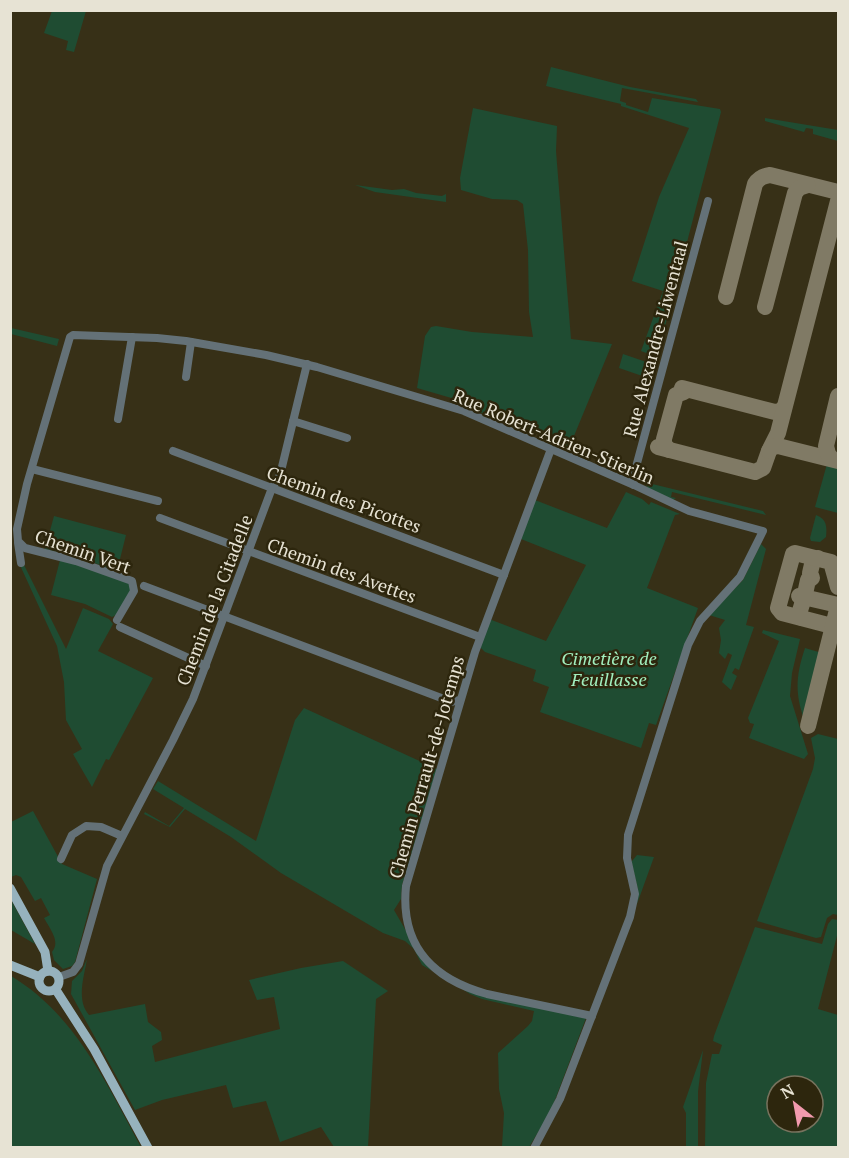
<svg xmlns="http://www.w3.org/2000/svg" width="849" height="1158" font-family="'PT Serif',serif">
	<rect width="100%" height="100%" fill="#373017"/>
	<g fill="#1f4c32" fill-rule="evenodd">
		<path d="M 52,11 L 86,11 L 74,52 L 66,50 L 68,41 L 44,33 Z"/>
		<path d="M 551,67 L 630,87 L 696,99 L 698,102 L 622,88 L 620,101 L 626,103 L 626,105 L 648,112 L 652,98 L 720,109 L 721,112 L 657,357 L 641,351 L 663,291 L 632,281 L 659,197 L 689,128 L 621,106 L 621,104 L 546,86 Z"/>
		<path d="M 473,108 L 557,126 L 556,151 L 571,339 L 612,344 L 569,448 L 495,413 L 489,416 L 474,410 L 472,404 L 417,388 L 425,336 L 431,327 L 436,326 L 472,332 L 533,337 L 529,312 L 528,250 L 523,204 L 517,200 L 492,199 L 461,190 L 460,178 Z"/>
		<path d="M 765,118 L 838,130 L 838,141 L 813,134 L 813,129 L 806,128 L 804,132 L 765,121 Z"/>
		<path d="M 355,185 L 392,190 L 404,189 L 416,193 L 442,196 L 446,194 L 446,202 L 375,192 Z"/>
		<path d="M 11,328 L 59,339 L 57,346 L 11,334 Z"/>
		<path d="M 623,354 L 655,365 L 651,379 L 619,368 Z"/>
		<path d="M 827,464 L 838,467 L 838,513 L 815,507 Z"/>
		<path d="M 640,481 L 763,511 L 766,515 L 672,492 L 671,497 L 676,498 L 673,500 L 648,489 L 647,486 Z"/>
		<path d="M 626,492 L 642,499 L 649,505 L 651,502 L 680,514 L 675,515 L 647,588 L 698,608 L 656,725 L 649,723 L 641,748 L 540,712 L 549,687 L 533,681 L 536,670 L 485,652 L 479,646 L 489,619 L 546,641 L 586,565 L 521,539 L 535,500 L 607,528 Z"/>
		<path d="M 816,515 C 827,519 827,527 826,537 L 820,542 L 811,541 L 810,538 Z"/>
		<path d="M 54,516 L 126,535 L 117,571 L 72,555 L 45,549 Z"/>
		<path d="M 761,544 L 766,549 L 746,625 L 754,627 L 739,670 L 735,668 L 732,673 L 737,676 L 731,690 L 722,682 L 732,655 L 728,653 L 725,659 L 719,653 L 721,640 L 719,628 L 725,620 L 709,615 L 743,580 Z"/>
		<path d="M 60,560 L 76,564 L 128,583 L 132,587 L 118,614 L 112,617 L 85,604 L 51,595 Z"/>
		<path d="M 19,563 L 23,563 L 66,649 L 83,608 L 109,619 L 113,624 L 98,651 L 153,678 L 109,760 L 106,759 L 92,787 L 73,754 L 82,749 L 66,720 L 64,682 L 57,646 Z"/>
		<path d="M 763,630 L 800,639 L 792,673 L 790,696 L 808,754 L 804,759 L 749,738 L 754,724 L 750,723 L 748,718 L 779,641 L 762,633 Z"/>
		<path d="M 805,648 L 822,653 L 820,662 L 823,663 L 806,725 C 795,695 795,678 805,648 Z"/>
		<path d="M 304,708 L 437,769 L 402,885 L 401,899 L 394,910 L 424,962 L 432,971 L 422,965 L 414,949 L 405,941 L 383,933 L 281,873 L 231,837 L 185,809 L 170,827 L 144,814 L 145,812 L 169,826 L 184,808 L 153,789 L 158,781 L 256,841 L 295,720 Z"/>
		<path d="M 818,734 L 838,739 L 838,915 L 833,914 L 827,918 L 821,937 L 816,938 L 757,921 L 813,769 L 815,758 L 811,738 Z"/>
		<path d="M 33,811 L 62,864 L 97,879 L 75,962 L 72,966 L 63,969 L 54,960 L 52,952 C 61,942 50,929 44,918 L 50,915 L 41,898 L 35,901 L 21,877 L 16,875 L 11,877 L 11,822 Z"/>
		<path d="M 637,855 L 654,857 L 637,904 L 638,890 L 632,864 L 632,861 Z"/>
		<path d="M 10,898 L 35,944 L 11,930 Z"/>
		<path d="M 832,919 L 838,920 L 838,932 L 818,1009 L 838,1015 L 838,1147 L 705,1147 L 706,1083 L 712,1054 L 719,1054 L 722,1045 L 713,1041 L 714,1036 L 755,927 L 822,944 L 828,924 ZM 777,1086 L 813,1086 L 813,1122 L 777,1122 Z"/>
		<path d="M 87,959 C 84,977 76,1000 89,1015 L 145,1004 L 148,1022 L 161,1032 L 162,1040 L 152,1046 L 155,1062 L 280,1029 L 274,997 L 257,1000 L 249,980 L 301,968 L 343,961 L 388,991 L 376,999 L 368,1147 L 334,1147 L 321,1127 L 280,1142 L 266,1101 L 233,1108 L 226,1085 L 162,1100 L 135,1110 L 71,994 L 72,981 L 82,971 Z"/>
		<path d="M 11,976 C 75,1014 106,1083 141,1147 L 11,1147 Z"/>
		<path d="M 447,979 L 586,1018 L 550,1113 L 529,1147 L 502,1147 L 504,1113 L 499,1089 L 498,1053 L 528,1026 L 532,1021 L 534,1011 L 482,999 L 470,994 Z"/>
		<path d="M 703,1050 L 698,1092 L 698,1147 L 686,1147 L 686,1113 L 683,1107 Z"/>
	</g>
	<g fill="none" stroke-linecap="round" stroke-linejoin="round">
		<g stroke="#807a65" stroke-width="16">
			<path d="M 726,297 L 755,184 C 759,178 763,176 770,175 L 838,192"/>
			<path d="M 765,307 L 795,193 L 799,188 L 808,185"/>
			<path d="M 682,388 L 775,412 L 780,411 L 784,408"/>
			<path d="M 658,447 L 755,472 L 763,468 L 769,451 L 778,433 L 838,201"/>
			<path d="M 669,450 L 664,444 L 664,439 L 676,395 L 684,392"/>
			<path d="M 769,451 L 772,447 L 778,446 L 838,461"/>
			<path d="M 832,459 L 828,454 L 826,446 L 838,396"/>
			<path d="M 799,596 L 838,605"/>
			<path d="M 802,618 L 799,614 L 803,601 L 808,598 L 805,594 L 808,580 L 812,578 L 810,573 L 813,560 L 818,558"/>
			<path d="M 834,622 L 828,625 L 782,613 L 778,608 L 793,554 L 795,553 L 831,562 L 838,587"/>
			<path d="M 808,726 L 838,606"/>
		</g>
		<g stroke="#647177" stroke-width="8">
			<path d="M 186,377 L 191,342"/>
			<path d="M 118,419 L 132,337"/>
			<path d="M 293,421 L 347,438"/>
			<path d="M 551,449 L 475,652 L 406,886 C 400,945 432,979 487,994 L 592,1016"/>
			<path d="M 173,451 L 504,575"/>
			<path d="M 32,469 L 158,501"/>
			<path d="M 634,485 L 633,478 L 708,201"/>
			<path d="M 160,518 L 480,637"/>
			<path d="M 18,543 L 21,563"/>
			<path d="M 144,586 L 452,702 L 459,700"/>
			<path d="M 117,620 L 134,591 L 132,581 L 76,561 L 25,548 L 18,541 L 17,529 L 27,484 L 70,337 L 73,335 L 157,338 L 186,341 L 266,355 L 317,367 L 464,411 L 634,485 L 689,511 L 763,531 L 740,577 L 700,621 L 688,645 L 628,835 L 627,858 L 635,894 L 630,917 L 560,1099 L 534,1148"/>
			<path d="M 120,627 L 206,666"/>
			<path d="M 61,859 L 72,835 L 86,826 L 101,827 L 122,836"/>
			<path d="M 59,977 L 73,972 L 79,964 L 107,866 L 173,740 L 193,699 L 272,488 L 280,475 L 307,364"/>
		</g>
		<g stroke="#96b2bd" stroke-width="9">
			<path d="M 10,888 L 45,952 L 48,971"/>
			<path d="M 10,965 L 40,977"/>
			<circle cx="49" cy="981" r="10"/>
			<path d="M 56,990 L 94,1049 L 148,1148"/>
		</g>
	</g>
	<g text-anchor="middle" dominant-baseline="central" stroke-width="5" stroke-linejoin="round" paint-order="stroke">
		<g font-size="18" fill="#e7e3d4" stroke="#2d260d">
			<text transform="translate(655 339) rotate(-75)">Rue Alexandre-Liwentaal</text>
			<text transform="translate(554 436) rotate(23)">Rue Robert-Adrien-Stierlin</text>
			<text transform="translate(344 499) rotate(20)">Chemin des Picottes</text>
			<text transform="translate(83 551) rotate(19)">Chemin Vert</text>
			<text transform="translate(342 570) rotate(20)">Chemin des Avettes</text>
			<text transform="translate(214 600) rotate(-69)">Chemin de la Citadelle</text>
			<text transform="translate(426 767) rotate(-74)">Chemin Perrault-de-Jotemps</text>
		</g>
		<g font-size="18" font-style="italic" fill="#a1efbe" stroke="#2d260d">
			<text x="609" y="658">Cimetière de<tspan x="609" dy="21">Feuillasse</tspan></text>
		</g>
	</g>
	<rect width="849" height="1158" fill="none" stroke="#e7e3d4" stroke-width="24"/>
	<g transform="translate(795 1104) rotate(329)"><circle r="28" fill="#2d260d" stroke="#77725d" stroke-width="1.5"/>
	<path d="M0-4.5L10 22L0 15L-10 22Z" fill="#f29aae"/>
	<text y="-9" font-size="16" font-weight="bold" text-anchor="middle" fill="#e7e3d4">N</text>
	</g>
</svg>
